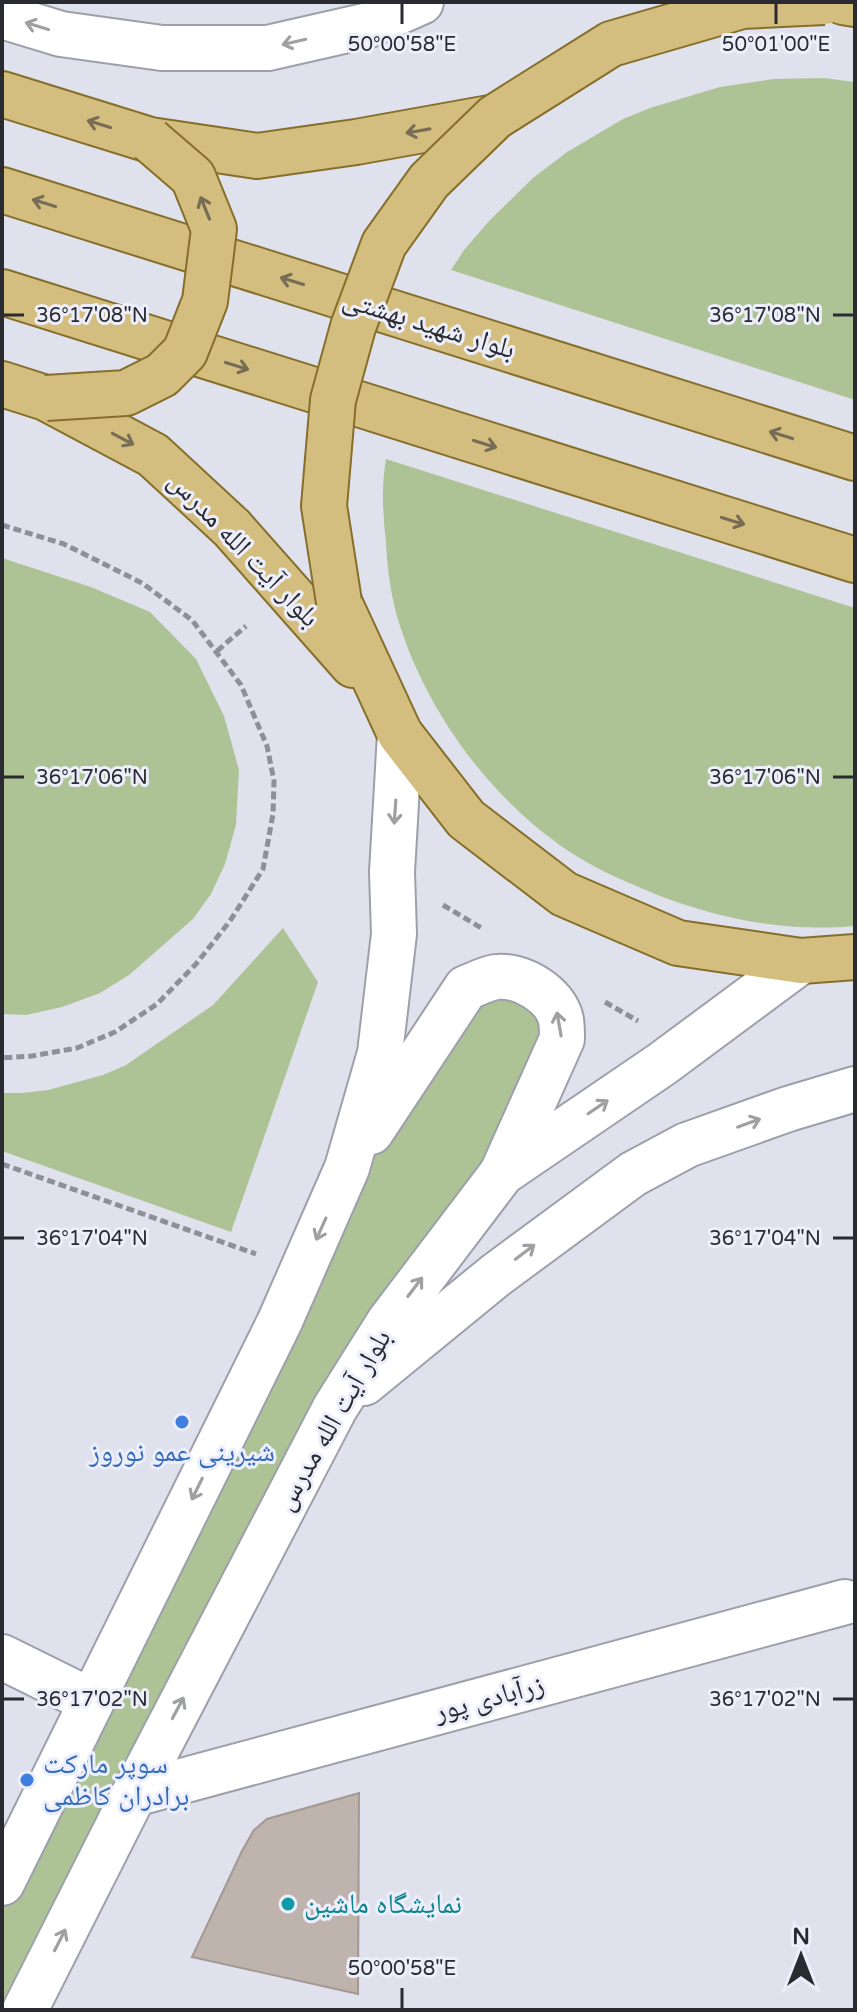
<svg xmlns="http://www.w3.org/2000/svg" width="857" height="2012" font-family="'Varela Round','Noto Naskh Arabic',sans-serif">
	<rect width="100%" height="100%" fill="#dfe2ed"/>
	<g fill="#aec395">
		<path d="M 824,78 L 855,82 L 855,400 L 451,270 L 464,250 L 490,220 L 533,178 L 567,152 L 623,119 L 650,108 L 720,87 L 774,79 Z"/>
		<path d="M 386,459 L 855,608 L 855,926 C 787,932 723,920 660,896 C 631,884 604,873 578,857 C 492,804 421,706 395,609 C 390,588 387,565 386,543 C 383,515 381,487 386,459 Z"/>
		<path d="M 2,558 L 91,587 L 150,612 L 196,659 L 224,716 L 239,770 L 236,825 L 225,864 L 211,894 L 193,919 L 129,975 L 100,993 L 62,1007 L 26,1015 L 2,1014 Z"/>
		<path d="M 283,928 L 318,982 L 231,1232 L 2,1151 L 2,1093 L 23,1093 L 48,1090 L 103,1075 L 126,1065 L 213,1005 Z"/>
		<path d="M 499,977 L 562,1039 L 389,1322 L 25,2010 L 2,2010 L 2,1883 L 347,1168 Z"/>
	</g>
	<path fill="#bfb3ad" stroke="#a49892" stroke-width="2" d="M 359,1793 L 358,1994 L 192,1957 L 242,1851 L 254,1830 L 267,1819 Z"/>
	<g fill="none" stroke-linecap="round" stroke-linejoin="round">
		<g stroke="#9da0ab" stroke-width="48">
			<g id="minor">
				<path d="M 2,1657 L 91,1701"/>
				<path d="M 134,1794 L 845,1602"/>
			</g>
		</g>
		<g stroke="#9da0ab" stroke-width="48">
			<path id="tertiary" d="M 2,16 L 61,34 L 162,48 L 268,48 L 369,25 L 421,2"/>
		</g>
		<g stroke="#9da0ab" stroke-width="48">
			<g id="secondary">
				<path d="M 371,1132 L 466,988 C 476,984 485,979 496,977 C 521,974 556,995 561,1020 C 562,1026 562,1033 562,1039 L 502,1173"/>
				<path d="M 364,1383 L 496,1275 L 633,1174 L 687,1145 L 788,1109 L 855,1089"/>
				<path d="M 2,1883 L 280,1321 L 347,1168 L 380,1053 L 394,934 L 392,872 L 400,734"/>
				<path d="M 25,2010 L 134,1794 L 335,1408 L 389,1322 L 502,1173 L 662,1064 L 801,961"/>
			</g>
		</g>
		<g stroke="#866e2b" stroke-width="48">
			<g id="primary">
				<path d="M 843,2 L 855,4"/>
				<path d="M 2,94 L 150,140 L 257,156 L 356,142 L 495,117"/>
				<path d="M 2,190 L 855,458"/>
				<path d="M 2,292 L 855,560"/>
				<path d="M 2,384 L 46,398 L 153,455 L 232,528 L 353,665"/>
				<path d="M 339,602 L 400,734 L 466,819 L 564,894 L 678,943 L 801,961 L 855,957"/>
			</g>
		</g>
		<g stroke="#8d9098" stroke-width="5" stroke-dasharray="8 4" stroke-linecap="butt">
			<path d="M 2,525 L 64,544 L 142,583 L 192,620 L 241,685 L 267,746 L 274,781 L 273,814 L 263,869 L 230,921 L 196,964 L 157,1004 L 115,1032 L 77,1048 L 32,1056 L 2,1058"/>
			<path d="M 217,651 L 246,626"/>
			<path d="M 443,905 L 483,929"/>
			<path d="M 605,1002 L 638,1021"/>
			<path d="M 2,1164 L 256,1254"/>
		</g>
		<use href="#minor" stroke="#fff" stroke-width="44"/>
		<use href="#tertiary" stroke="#fff" stroke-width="44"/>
		<use href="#secondary" stroke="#fff" stroke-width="44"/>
		<use href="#primary" stroke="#d4be7f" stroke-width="44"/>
		<g stroke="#866e2b" stroke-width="48" stroke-linecap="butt">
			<g id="primary-bridge">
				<path d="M 46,398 L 126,393 L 162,375 L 185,352 L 205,301 L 214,229 L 193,177 L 150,140"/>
				<path d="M 339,602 L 324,506 L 333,400 L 353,327 L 384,244 L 429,181 L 495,117 L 611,44 L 742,6 L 824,2"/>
			</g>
		</g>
		<use href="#primary-bridge" stroke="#d4be7f" stroke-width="44"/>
	</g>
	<defs><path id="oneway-shaft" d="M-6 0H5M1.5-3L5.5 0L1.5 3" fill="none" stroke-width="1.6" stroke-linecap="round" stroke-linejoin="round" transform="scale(2)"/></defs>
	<g stroke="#9fa0a2">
		<use href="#oneway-shaft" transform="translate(37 26) rotate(-163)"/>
		<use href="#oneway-shaft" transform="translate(294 42) rotate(167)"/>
		<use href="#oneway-shaft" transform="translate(395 812) rotate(94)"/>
		<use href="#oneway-shaft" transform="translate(559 1024) rotate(-100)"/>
		<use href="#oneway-shaft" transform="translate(598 1107) rotate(-34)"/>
		<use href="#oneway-shaft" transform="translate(749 1123) rotate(-20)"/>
		<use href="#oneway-shaft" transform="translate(321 1229) rotate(114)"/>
		<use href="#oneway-shaft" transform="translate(525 1252) rotate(-37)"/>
		<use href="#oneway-shaft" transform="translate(415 1287) rotate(-53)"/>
		<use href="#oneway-shaft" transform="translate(197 1489) rotate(116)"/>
		<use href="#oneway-shaft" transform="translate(178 1708) rotate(-62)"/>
		<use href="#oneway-shaft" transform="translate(60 1940) rotate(-63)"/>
	</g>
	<g stroke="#766d54">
		<use href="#oneway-shaft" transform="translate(99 124) rotate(-163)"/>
		<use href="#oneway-shaft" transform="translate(418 131) rotate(170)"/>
		<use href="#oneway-shaft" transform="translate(44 203) rotate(-163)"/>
		<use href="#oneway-shaft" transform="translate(205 208) rotate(-112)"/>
		<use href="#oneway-shaft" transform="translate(292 281) rotate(-163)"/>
		<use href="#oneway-shaft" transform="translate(237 366) rotate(17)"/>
		<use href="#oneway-shaft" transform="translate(781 435) rotate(-163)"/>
		<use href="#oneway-shaft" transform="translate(123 439) rotate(28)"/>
		<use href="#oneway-shaft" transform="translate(485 444) rotate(17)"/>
		<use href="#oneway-shaft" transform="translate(733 521) rotate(17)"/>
	</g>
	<path fill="none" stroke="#2a2b30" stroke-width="3" d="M 402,4 L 402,24M 776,4 L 776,24M 4,315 L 24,315M 833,315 L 853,315M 4,777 L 24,777M 833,777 L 853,777M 4,1238 L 24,1238M 833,1238 L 853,1238M 4,1699 L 24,1699M 833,1699 L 853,1699M 402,1988 L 402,2008"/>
	<g fill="#3f7fe0" stroke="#eceffb" stroke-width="3">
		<circle cx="182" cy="1422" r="8"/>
		<circle cx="27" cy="1780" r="8"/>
	</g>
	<circle fill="#0f9aa8" stroke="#eceffb" stroke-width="3" cx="288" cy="1904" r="8"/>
	<g text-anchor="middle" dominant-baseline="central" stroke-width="6" stroke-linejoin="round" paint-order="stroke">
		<g font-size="28" fill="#2a2b30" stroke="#eceffb">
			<text transform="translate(429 324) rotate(17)">بلوار شهید بهشتی</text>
			<text transform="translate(244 549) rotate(46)">بلوار آیت الله مدرس</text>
			<text transform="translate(333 1420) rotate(-60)">بلوار آیت الله مدرس</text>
			<text transform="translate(489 1698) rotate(-15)">زرآبادی پور</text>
		</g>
		<g font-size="28" fill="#366cbe" stroke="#eceffb">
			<text x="182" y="1452">شیرینی عمو نوروز</text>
			<text x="43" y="1764" text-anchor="start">سوپر مارکت<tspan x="43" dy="32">برادران کاظمی</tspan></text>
		</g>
		<g font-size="28" fill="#0d838f" stroke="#eceffb" text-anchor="start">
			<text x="304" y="1904">نمایشگاه ماشین</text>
		</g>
	</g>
	<g font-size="20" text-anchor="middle" fill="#2a2b30" stroke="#eceffb" stroke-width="6" stroke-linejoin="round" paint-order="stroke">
		<text x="402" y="51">50°00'58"E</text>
		<text x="776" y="51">50°01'00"E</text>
		<text x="92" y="322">36°17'08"N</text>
		<text x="765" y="322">36°17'08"N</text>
		<text x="92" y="784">36°17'06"N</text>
		<text x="765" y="784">36°17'06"N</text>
		<text x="92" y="1245">36°17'04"N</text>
		<text x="765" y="1245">36°17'04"N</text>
		<text x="92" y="1706">36°17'02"N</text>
		<text x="765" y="1706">36°17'02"N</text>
		<text x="402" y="1975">50°00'58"E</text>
	</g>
	<rect width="857" height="2012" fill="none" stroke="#2a2b30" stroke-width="8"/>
	<g transform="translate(801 1956)" stroke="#eceffb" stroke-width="6" paint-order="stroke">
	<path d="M0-6L14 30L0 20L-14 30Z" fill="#2a2b30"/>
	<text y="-12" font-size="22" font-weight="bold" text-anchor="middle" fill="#2a2b30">N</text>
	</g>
</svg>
